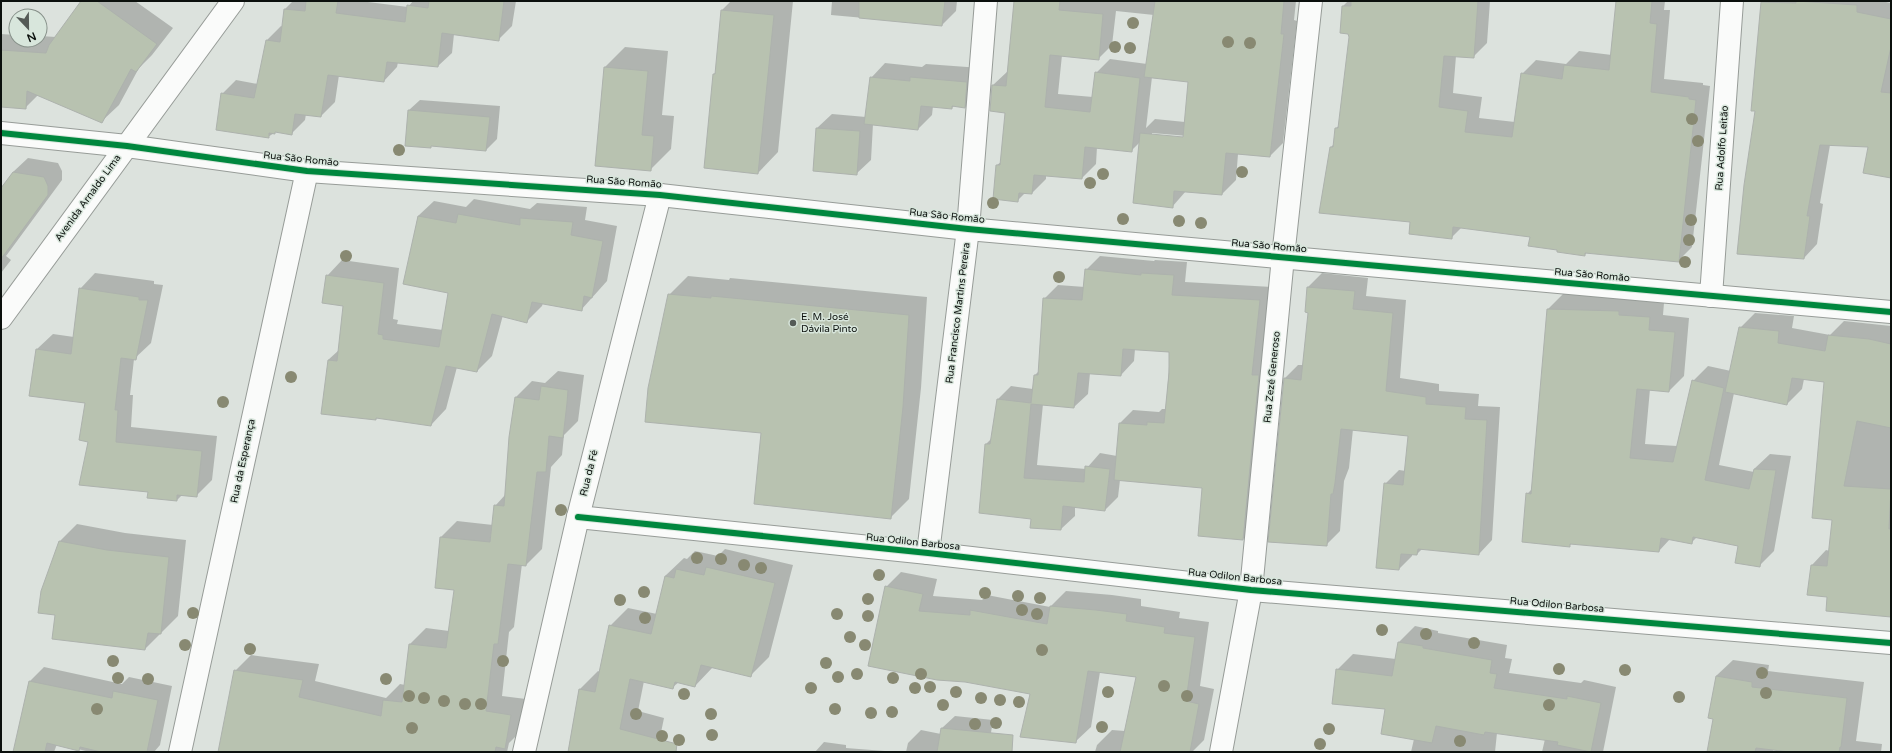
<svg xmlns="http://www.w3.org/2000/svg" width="1892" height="753" font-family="'Varela Round',sans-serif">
	<rect width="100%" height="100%" fill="#dce2dd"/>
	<g fill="#0003" fill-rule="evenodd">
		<path d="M 82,1 L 135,1 L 173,28 L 152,55 L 139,68 L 119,105 L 102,121 L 38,95 L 25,108 L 1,106 L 1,34 L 16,35 L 16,40 L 40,40 L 40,36 L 56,37 Z"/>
		<path d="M 293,1 L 360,1 L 408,7 L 413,1 L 516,1 L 512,26 L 498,40 L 454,34 L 452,53 L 438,66 L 398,62 L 397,67 L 384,81 L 339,75 L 335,102 L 321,116 L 306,114 L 305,120 L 291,134 L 277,131 L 268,137 L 222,94 L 236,80 L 258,84 L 267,40 L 281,26 L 283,27 L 285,9 Z"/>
		<path d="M 731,1 L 793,1 L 778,152 L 758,173 L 714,74 L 716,72 L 722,10 Z"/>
		<path d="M 832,1 L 957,1 L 956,11 L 942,25 L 831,15 Z"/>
		<path d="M 1015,1 L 1296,1 L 1294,20 L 1297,21 L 1283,143 L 1270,156 L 1238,154 L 1236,180 L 1222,194 L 1186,191 L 1172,207 L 1140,142 L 1131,151 L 1097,147 L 1096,164 L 1082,178 L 1046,175 L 1046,179 L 1032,193 L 1026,192 L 1017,201 L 997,165 L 1001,162 L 1006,112 L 993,85 L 1008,71 ZM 1116,11 L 1154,15 L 1147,64 L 1110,59 L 1096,73 L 1093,97 L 1058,94 L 1062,55 L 1098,59 L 1112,45 ZM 1152,77 L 1189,81 L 1185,122 L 1155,119 L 1146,128 ZM 1152,133 L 1188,136 L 1187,138 L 1152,135 Z"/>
		<path d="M 1348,1 L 1490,1 L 1487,43 L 1473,57 L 1456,56 L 1453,93 L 1482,97 L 1479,118 L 1515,122 L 1522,74 L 1536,60 L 1566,64 L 1579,51 L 1612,55 L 1617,1 L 1665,1 L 1664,10 L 1670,10 L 1664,79 L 1703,83 L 1703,85 L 1710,86 L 1692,247 L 1678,261 L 1587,252 L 1585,255 L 1558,249 L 1531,236 L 1462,227 L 1451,238 L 1411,222 L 1331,147 L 1334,144 L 1336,128 L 1340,125 L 1350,37 L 1343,6 Z"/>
		<path d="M 1764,1 L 1881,1 L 1891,3 L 1891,177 L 1870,146 L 1830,145 L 1820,203 L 1823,204 L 1817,244 L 1804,258 L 1756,110 L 1762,3 Z"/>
		<path d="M 625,47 L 668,51 L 662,115 L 674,116 L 671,149 L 650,170 L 605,67 Z"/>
		<path d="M 885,63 L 922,67 L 926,64 L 981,68 L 979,93 L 965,107 L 954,106 L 952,108 L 933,106 L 932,115 L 918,129 L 873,124 L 871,160 L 856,174 L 817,128 L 832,114 L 866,117 L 871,78 Z"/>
		<path d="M 420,100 L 500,106 L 497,139 L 486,150 L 432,145 L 430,147 L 409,110 Z"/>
		<path d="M 28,158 L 58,163 L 62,171 L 62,180 L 6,256 L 11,260 L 1,273 L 1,185 L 3,187 L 13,172 Z"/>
		<path d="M 474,199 L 530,209 L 537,203 L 587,207 L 585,220 L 617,226 L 607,281 L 581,310 L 543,303 L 542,306 L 526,322 L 503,315 L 492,356 L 477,371 L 457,367 L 446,409 L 431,425 L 378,417 L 376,419 L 328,360 L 339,350 L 344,305 L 327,276 L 342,260 L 399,268 L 393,319 L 398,320 L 397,324 L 443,330 L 449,292 L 404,284 L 418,216 L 434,201 L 466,207 Z"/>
		<path d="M 1100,256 L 1154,261 L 1155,260 L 1187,262 L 1185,282 L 1273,287 L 1256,525 L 1243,539 L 1203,487 L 1120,480 L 1118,497 L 1105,510 L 1075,507 L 1075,516 L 1061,529 L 1032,518 L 986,444 L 992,438 L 997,400 L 1011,386 L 1033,389 L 1035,375 L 1039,371 L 1044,299 L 1058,285 L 1085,287 L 1086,270 ZM 1135,349 L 1170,352 L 1166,409 L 1162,409 L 1159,412 L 1133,410 L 1120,423 L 1117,456 L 1100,453 L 1086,469 L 1037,465 L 1043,404 L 1074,407 L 1088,394 L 1090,373 L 1121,375 L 1134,361 Z"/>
		<path d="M 95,273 L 154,281 L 154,284 L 163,285 L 151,343 L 134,359 L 130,395 L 133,395 L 131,427 L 217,436 L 212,480 L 196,496 L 182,495 L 177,500 L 149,492 L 90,442 L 86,403 L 31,395 L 37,349 L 53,334 L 74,337 L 80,289 Z"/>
		<path d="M 1322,273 L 1368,278 L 1366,296 L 1406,300 L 1400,378 L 1439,384 L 1439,391 L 1479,394 L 1478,406 L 1500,407 L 1492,540 L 1479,554 L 1423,548 L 1417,554 L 1412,553 L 1412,556 L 1399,569 L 1385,484 L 1399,470 L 1406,471 L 1409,435 L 1353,429 L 1349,468 L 1344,481 L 1340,531 L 1326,545 L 1285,378 L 1298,365 L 1303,365 L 1309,312 L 1306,312 L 1308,287 Z"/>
		<path d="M 688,276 L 729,280 L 730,278 L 927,297 L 921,388 L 909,499 L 890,518 L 763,432 L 669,295 Z"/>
		<path d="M 1563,294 L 1633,297 L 1633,300 L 1664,303 L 1663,315 L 1689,318 L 1684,376 L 1669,391 L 1650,389 L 1645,444 L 1677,446 L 1693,381 L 1708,366 L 1731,371 L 1740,328 L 1755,313 L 1794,316 L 1792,328 L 1830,335 L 1844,321 L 1891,326 L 1891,616 L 1829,596 L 1808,594 L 1812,565 L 1826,550 L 1830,551 L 1833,519 L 1825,382 L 1804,379 L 1802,389 L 1787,404 L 1734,393 L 1719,465 L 1754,472 L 1754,469 L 1770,454 L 1791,456 L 1774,551 L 1759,566 L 1739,545 L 1697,537 L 1691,543 L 1670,539 L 1659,551 L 1572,543 L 1569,546 L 1527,494 L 1533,488 L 1548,309 Z"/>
		<path d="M 558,371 L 584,375 L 578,421 L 564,435 L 562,455 L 551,467 L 542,549 L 526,565 L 522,564 L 514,627 L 509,632 L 502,696 L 526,699 L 521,731 L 509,743 L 507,752 L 219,752 L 235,671 L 251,655 L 319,664 L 315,681 L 386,698 L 400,684 L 405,685 L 410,644 L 426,628 L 449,631 L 455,590 L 441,537 L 457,521 L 493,525 L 495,506 L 505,495 L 516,397 L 532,381 L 545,383 Z"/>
		<path d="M 77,524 L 125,533 L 186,540 L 178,616 L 145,649 L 60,541 Z"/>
		<path d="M 725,549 L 793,565 L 769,657 L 750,676 L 713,667 L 695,686 L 679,682 L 673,687 L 644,681 L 638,711 L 664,718 L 657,752 L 568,752 L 579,690 L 598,671 L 600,672 L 610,626 L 628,608 L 657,614 L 665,576 L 684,558 L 687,559 L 695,551 L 718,556 Z"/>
		<path d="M 901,572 L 937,579 L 933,596 L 982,600 L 987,595 L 1050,607 L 1066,591 L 1112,595 L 1141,599 L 1141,606 L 1180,612 L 1179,618 L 1209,622 L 1200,686 L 1214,689 L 1204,740 L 1192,752 L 1095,752 L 1097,745 L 1112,730 L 1125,731 L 1137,677 L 1100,672 L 1091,727 L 1075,742 L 1031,693 L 886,587 Z"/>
		<path d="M 1415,626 L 1438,631 L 1438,633 L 1507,645 L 1505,658 L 1512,659 L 1509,673 L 1581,683 L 1584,680 L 1616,687 L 1603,752 L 1542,752 L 1545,739 L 1497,733 L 1495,752 L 1411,752 L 1414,739 L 1386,708 L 1337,670 L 1353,654 L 1396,659 L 1399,642 Z"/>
		<path d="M 1733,660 L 1769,665 L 1768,671 L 1864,682 L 1856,741 L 1882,744 L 1881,752 L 1798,752 L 1773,749 L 1773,752 L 1708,752 L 1714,718 L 1716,676 Z"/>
		<path d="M 44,667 L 122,684 L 129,677 L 172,686 L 160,745 L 154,752 L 90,752 L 57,744 L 54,752 L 14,752 L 30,681 Z"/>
		<path d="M 955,716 L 993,720 L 988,752 L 906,752 L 908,743 L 921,730 L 941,734 L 942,728 Z"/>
		<path d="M 824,742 L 846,745 L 846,748 L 898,752 L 815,752 Z"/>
	</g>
	<g fill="#b8c2b0" stroke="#adb2ad">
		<path d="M 81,1 L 97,1 L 157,44 L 136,72 L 131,69 L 102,123 L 27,91 L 26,109 L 1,107 L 1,50 L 46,53 L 49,45 Z"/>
		<path d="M 306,1 L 338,1 L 336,13 L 405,22 L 407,5 L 428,8 L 429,1 L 504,1 L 499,41 L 442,33 L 438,67 L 387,62 L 384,82 L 328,75 L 321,117 L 295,114 L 292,135 L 275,132 L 275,134 L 269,133 L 269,138 L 216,130 L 221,93 L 254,98 L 266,40 L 280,42 L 284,9 L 305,11 Z"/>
		<path d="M 859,1 L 945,1 L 942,26 L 859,18 Z"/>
		<path d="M 1014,1 L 1060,1 L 1059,10 L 1103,14 L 1099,60 L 1050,55 L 1045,107 L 1090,112 L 1095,72 L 1140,78 L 1132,152 L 1085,147 L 1082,179 L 1034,175 L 1032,194 L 1019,193 L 1018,202 L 993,199 L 996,165 L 1000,165 L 1005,113 L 990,111 L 992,85 L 1006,86 Z"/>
		<path d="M 1155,1 L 1284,1 L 1281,34 L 1284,34 L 1270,157 L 1226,153 L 1222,195 L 1174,191 L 1173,208 L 1133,203 L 1140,133 L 1183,137 L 1188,82 L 1144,77 Z"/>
		<path d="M 1351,1 L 1478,1 L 1474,58 L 1444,56 L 1439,107 L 1468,111 L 1465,132 L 1512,137 L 1521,73 L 1562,79 L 1564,65 L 1609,70 L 1616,1 L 1652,1 L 1650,23 L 1657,24 L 1651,92 L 1689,97 L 1689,99 L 1696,100 L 1679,262 L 1585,253 L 1585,256 L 1557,252 L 1557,250 L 1528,246 L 1530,237 L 1453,227 L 1452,239 L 1409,234 L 1410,222 L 1319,213 L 1330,147 L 1333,147 L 1335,128 L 1338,128 L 1349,37 L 1348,34 L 1340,33 L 1342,6 L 1351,6 Z"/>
		<path d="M 1796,1 L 1857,5 L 1857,12 L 1891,19 L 1891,47 L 1881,92 L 1891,93 L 1891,178 L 1863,173 L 1868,147 L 1820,145 L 1807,216 L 1810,216 L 1804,259 L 1737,254 L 1744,185 L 1755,111 L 1751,111 L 1761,2 L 1796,3 Z"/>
		<path d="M 721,10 L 774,15 L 758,174 L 704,168 L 713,74 L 715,74 Z"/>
		<path d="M 604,67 L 648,71 L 642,135 L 654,136 L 651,171 L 595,166 Z"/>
		<path d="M 870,77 L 910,81 L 910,77 L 967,82 L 965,108 L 952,106 L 952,109 L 921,106 L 918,130 L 864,124 Z"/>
		<path d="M 408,110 L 490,117 L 486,151 L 431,146 L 431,148 L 405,146 Z"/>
		<path d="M 816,128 L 860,131 L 857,175 L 813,171 Z"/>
		<path d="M 13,172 L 44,177 L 48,186 L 48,195 L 1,259 L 1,188 Z"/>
		<path d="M 458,214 L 520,225 L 520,218 L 573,222 L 571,235 L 603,241 L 592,298 L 584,296 L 582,311 L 532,302 L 527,323 L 492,314 L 477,372 L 446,366 L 431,426 L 376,418 L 376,420 L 321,414 L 328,360 L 337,361 L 343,306 L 322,303 L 326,275 L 384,283 L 378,334 L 383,335 L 383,339 L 439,347 L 448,293 L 403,284 L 418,216 L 456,223 Z"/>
		<path d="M 1085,269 L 1141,275 L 1141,273 L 1174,275 L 1172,295 L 1260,300 L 1252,375 L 1259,375 L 1243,540 L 1198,536 L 1202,488 L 1114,480 L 1119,423 L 1147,425 L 1147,422 L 1164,423 L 1169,373 L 1169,352 L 1123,349 L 1121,376 L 1078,373 L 1074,408 L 1031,404 L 1024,478 L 1084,482 L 1085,466 L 1110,469 L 1105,511 L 1063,506 L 1061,530 L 1030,528 L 1031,519 L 979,513 L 985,444 L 990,444 L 997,399 L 1031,403 L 1034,375 L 1038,375 L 1043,298 L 1082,300 Z"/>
		<path d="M 1307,287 L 1355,291 L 1353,309 L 1393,313 L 1386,391 L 1426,397 L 1426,404 L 1466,407 L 1465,419 L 1487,420 L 1479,555 L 1418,549 L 1417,555 L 1401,554 L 1399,570 L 1376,568 L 1384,483 L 1403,485 L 1408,436 L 1341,429 L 1335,483 L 1333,494 L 1331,494 L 1327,546 L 1268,542 L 1284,378 L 1301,380 L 1308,313 L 1305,312 Z"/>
		<path d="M 79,288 L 139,297 L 139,300 L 148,300 L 136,360 L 121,358 L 115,410 L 118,410 L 116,442 L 202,451 L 197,497 L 177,495 L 177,501 L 147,498 L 148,492 L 79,485 L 88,442 L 79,440 L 85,403 L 29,396 L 36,349 L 71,354 Z"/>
		<path d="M 668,294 L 711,298 L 711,296 L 909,315 L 903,407 L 891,519 L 754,504 L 761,433 L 645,422 L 648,388 Z"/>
		<path d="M 1547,309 L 1619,311 L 1619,315 L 1650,317 L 1649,330 L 1675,332 L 1669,392 L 1637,389 L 1630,458 L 1673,462 L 1692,380 L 1724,388 L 1705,480 L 1749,489 L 1754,469 L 1776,470 L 1760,567 L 1735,563 L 1738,546 L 1693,537 L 1692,544 L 1661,538 L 1659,552 L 1570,544 L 1570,547 L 1522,542 L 1526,493 L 1531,494 Z"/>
		<path d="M 1739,327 L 1779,331 L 1778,343 L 1825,351 L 1828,335 L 1869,339 L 1891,344 L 1891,428 L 1857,421 L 1844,486 L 1891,489 L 1889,529 L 1891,529 L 1891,617 L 1826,611 L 1827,597 L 1807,595 L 1811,565 L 1827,566 L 1832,520 L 1812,518 L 1824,382 L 1792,378 L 1787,405 L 1725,392 Z"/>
		<path d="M 541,386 L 568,390 L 567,403 L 563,438 L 549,436 L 546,472 L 537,472 L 526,566 L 508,564 L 498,644 L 494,644 L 486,711 L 511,715 L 505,749 L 496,747 L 495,752 L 218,752 L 234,670 L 303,680 L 299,697 L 381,716 L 383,700 L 402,702 L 409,644 L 446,648 L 454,590 L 435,588 L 440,537 L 490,542 L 494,505 L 504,506 L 509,437 L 515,397 L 539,400 Z"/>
		<path d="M 59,541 L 107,550 L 169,557 L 161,634 L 148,633 L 145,650 L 52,639 L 55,615 L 38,613 L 41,591 Z"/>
		<path d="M 706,567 L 775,583 L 751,677 L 701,665 L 695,687 L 675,682 L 673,689 L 630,679 L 620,729 L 677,744 L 676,752 L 568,752 L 579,689 L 595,692 L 609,625 L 651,634 L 665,576 L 674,578 L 676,569 L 704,575 Z"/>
		<path d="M 885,586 L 923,594 L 919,611 L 970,615 L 970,610 L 1047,624 L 1050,606 L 1096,610 L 1127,614 L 1126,621 L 1165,627 L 1164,633 L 1195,637 L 1186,701 L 1199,704 L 1190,752 L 1120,752 L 1136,677 L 1088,671 L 1076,743 L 1020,737 L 1030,694 L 965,682 L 937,680 L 868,666 Z"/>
		<path d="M 1398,642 L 1423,646 L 1423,648 L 1492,660 L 1490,673 L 1497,674 L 1494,688 L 1567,699 L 1567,696 L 1601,703 L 1591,752 L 1557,745 L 1558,742 L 1485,732 L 1484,735 L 1436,726 L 1432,743 L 1381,734 L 1385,709 L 1332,704 L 1336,669 L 1392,676 Z"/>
		<path d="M 1716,676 L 1752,682 L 1752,687 L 1847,698 L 1841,747 L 1840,747 L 1839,752 L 1789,752 L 1756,748 L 1755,752 L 1707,752 L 1713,719 L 1708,718 Z"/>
		<path d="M 29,681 L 112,698 L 113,691 L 158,700 L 147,752 L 101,752 L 80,747 L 79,751 L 47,743 L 45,752 L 13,752 Z"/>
		<path d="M 941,728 L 1013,735 L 1012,752 L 937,752 Z"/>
	</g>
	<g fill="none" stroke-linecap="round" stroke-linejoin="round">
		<g stroke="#979c98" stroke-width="24">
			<g id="minor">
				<path d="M 1,133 L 127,146 L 307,171 L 660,195 L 968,229 L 1891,312"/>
				<path d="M 1711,296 L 1732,1"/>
				<path d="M 1,318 L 233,1"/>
				<path d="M 578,517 L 928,553 L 1251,590 L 1891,643"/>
				<path d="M 928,553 L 968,229 L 986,1"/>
				<path d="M 180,752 L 307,171"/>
				<path d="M 524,752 L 578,517 L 660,195"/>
				<path d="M 1221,752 L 1251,590 L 1283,257 L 1311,1"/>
			</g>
		</g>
		<use href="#minor" stroke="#fafbfa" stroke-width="22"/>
		<g stroke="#d8e6dc" stroke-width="8">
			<g id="cycleway">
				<path d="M 1,133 L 127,146 L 307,171 L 660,195 L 968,229 L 1891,312"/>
				<path d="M 578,517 L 928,553 L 1251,590 L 1891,643"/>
			</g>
		</g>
		<use href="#cycleway" stroke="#00873e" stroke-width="6"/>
	</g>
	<g fill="#888972">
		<circle cx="1133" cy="23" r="6"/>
		<circle cx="1228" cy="42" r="6"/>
		<circle cx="1250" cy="43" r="6"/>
		<circle cx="1115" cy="47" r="6"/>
		<circle cx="1130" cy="48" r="6"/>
		<circle cx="1692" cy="119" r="6"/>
		<circle cx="1698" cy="141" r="6"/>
		<circle cx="399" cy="150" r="6"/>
		<circle cx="1242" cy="172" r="6"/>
		<circle cx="1103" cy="174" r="6"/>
		<circle cx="1090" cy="183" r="6"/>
		<circle cx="993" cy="203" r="6"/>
		<circle cx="1123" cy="219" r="6"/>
		<circle cx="1691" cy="220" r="6"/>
		<circle cx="1179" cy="221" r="6"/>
		<circle cx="1201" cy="223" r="6"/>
		<circle cx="1689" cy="240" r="6"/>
		<circle cx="346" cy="256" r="6"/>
		<circle cx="1685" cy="262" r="6"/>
		<circle cx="1059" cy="277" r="6"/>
		<circle cx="291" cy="377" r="6"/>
		<circle cx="223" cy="402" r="6"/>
		<circle cx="561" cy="510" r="6"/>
		<circle cx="697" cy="558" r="6"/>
		<circle cx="721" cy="559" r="6"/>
		<circle cx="744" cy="565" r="6"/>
		<circle cx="761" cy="568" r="6"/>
		<circle cx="879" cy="575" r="6"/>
		<circle cx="644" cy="592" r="6"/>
		<circle cx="985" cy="593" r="6"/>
		<circle cx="1018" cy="596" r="6"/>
		<circle cx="1040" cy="598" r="6"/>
		<circle cx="868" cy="599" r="6"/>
		<circle cx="620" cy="600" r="6"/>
		<circle cx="1022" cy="610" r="6"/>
		<circle cx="193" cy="613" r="6"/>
		<circle cx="837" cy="614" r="6"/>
		<circle cx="1037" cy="614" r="6"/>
		<circle cx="868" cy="616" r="6"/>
		<circle cx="645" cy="618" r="6"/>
		<circle cx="1382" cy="630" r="6"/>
		<circle cx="1426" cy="634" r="6"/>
		<circle cx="850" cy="637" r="6"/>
		<circle cx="1474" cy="643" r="6"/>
		<circle cx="185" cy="645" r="6"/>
		<circle cx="865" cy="645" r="6"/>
		<circle cx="250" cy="649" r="6"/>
		<circle cx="1042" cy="650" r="6"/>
		<circle cx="113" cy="661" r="6"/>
		<circle cx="503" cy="661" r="6"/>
		<circle cx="826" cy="663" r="6"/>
		<circle cx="1559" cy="669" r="6"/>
		<circle cx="1625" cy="670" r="6"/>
		<circle cx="1762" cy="673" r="6"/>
		<circle cx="857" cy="674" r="6"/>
		<circle cx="921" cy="674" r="6"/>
		<circle cx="838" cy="677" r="6"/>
		<circle cx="118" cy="678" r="6"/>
		<circle cx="893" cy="678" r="6"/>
		<circle cx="148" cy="679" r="6"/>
		<circle cx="386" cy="679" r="6"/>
		<circle cx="1164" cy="686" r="6"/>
		<circle cx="930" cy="687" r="6"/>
		<circle cx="811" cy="688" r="6"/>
		<circle cx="915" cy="688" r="6"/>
		<circle cx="956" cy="692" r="6"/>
		<circle cx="1108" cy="692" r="6"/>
		<circle cx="1766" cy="693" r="6"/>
		<circle cx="684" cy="694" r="6"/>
		<circle cx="409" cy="696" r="6"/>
		<circle cx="1187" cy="696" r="6"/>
		<circle cx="1679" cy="697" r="6"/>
		<circle cx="424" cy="698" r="6"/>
		<circle cx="981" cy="698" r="6"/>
		<circle cx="1000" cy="700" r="6"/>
		<circle cx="444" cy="701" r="6"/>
		<circle cx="1019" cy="702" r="6"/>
		<circle cx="465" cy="704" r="6"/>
		<circle cx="481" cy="704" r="6"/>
		<circle cx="943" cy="705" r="6"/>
		<circle cx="1549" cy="705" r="6"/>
		<circle cx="97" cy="709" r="6"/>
		<circle cx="835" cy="709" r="6"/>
		<circle cx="892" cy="712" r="6"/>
		<circle cx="871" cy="713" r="6"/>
		<circle cx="636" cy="714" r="6"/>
		<circle cx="711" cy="714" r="6"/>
		<circle cx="996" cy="723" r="6"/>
		<circle cx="975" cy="724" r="6"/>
		<circle cx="1102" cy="727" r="6"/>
		<circle cx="412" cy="728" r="6"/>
		<circle cx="1329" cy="729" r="6"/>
		<circle cx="712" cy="735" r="6"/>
		<circle cx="662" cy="736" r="6"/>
		<circle cx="679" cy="740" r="6"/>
		<circle cx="1460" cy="741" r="6"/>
		<circle cx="1320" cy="744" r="6"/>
	</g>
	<circle fill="#545a56" stroke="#d8e6dc" stroke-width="1.5" cx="793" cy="323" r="4"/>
	<g text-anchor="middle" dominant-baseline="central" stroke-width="3" stroke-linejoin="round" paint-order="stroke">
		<g font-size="10" fill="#0b100d" stroke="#d8e6dc">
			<text transform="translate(1722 148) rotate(-86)">Rua Adolfo Leitão</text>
			<text transform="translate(301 159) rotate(6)">Rua São Romão</text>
			<text transform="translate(624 182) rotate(4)">Rua São Romão</text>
			<text transform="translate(88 198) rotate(-54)">Avenida Arnaldo Lima</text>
			<text transform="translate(947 216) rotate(6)">Rua São Romão</text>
			<text transform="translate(1269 246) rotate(5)">Rua São Romão</text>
			<text transform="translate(1592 275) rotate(5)">Rua São Romão</text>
			<text transform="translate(958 313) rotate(-83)">Rua Francisco Martins Pereira</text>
			<text transform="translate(1272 377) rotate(-84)">Rua Zezé Generoso</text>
			<text transform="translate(243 461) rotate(-78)">Rua da Esperança</text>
			<text transform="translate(589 473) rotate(-76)">Rua da Fé</text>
			<text transform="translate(913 542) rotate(6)">Rua Odilon Barbosa</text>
			<text transform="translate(1235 577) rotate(6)">Rua Odilon Barbosa</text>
			<text transform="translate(1557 605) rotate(5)">Rua Odilon Barbosa</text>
		</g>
		<g font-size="10" fill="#0b100d" stroke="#d8e6dc" text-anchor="start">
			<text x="801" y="317">E. M. José<tspan x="801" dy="12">Dávila Pinto</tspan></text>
		</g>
	</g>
	<rect width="1892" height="753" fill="none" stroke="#0b100d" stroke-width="4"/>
	<g transform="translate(28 28) rotate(158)"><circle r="19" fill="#d8e6dc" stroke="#869089"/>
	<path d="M0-3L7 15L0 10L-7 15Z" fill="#545a56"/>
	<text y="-6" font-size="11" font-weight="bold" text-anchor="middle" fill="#0b100d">N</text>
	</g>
</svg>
